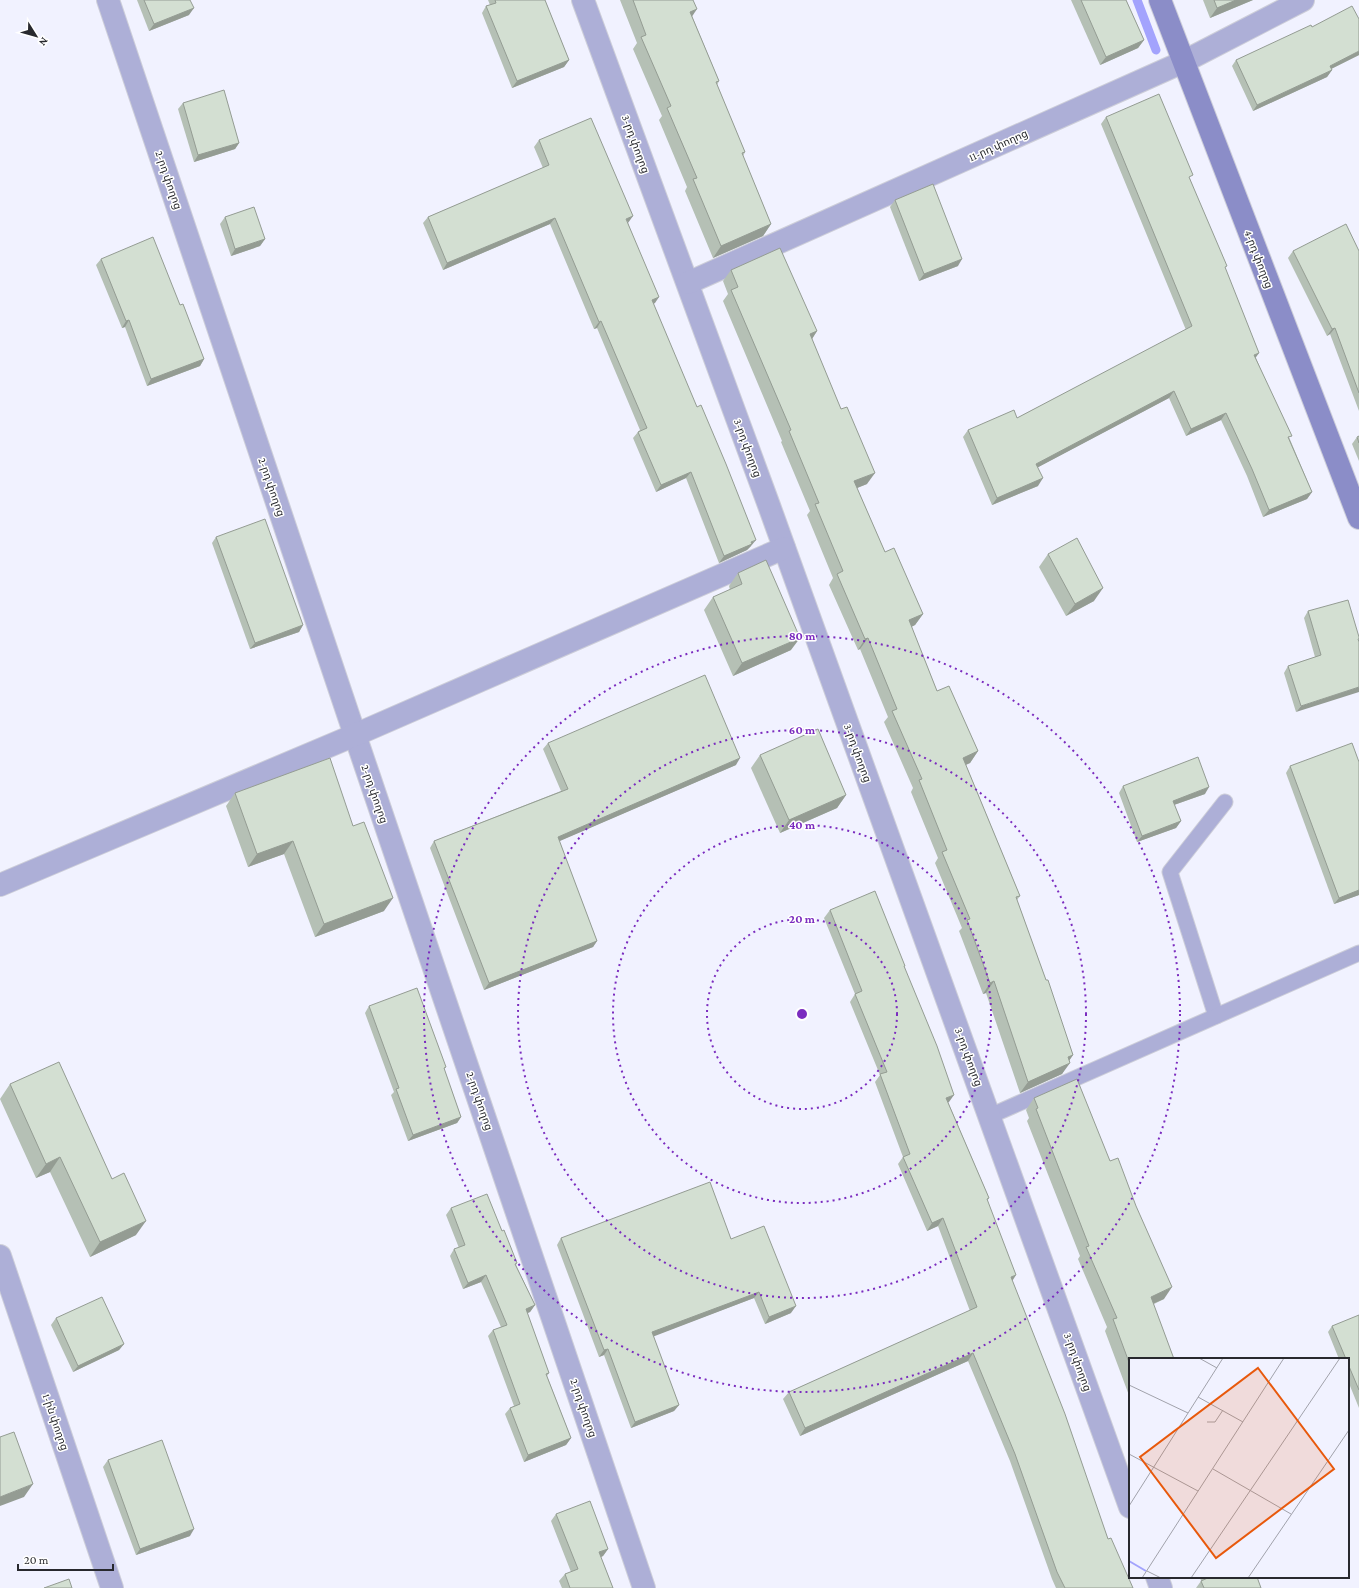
<svg xmlns="http://www.w3.org/2000/svg" width="1359" height="1588" font-family="'Crimson Pro','Noto Sans Armenian',serif">
	<rect width="100%" height="100%" fill="#f1f2ff"/>
	<g fill="none" stroke-linecap="round" stroke-linejoin="round">
		<path stroke="#a3a3fd" stroke-width="9" d="M 1137,0 L 1156,50"/>
		<g stroke="#cdced9" stroke-width="17">
			<g id="lane">
				<path d="M 1216,1016 L 1170,872 L 1225,802"/>
				<path d="M 990,1116 L 1359,953"/>
			</g>
		</g>
		<g stroke="#cdced9" stroke-width="24">
			<g id="street">
				<path d="M 108,0 L 355,735 L 644,1588"/>
				<path d="M 583,0 C 769,501 950,1003 1130,1507"/>
				<path d="M 688,283 L 1183,62 L 1303,0"/>
				<path d="M 0,885 L 355,735 L 784,548"/>
				<path d="M 0,1256 L 112,1588"/>
				<path d="M 1157,1577 L 1161,1588"/>
			</g>
		</g>
		<g stroke="#cdced9" stroke-width="24">
			<path id="secondary" d="M 1160,0 L 1359,518"/>
		</g>
		<use href="#lane" stroke="#adafd7" stroke-width="15"/>
		<use href="#street" stroke="#adafd7" stroke-width="22"/>
		<use href="#secondary" stroke="#8b8dc8" stroke-width="22"/>
	</g>
	<g fill="#b5c0b5">
		<path d="M 137,0 L 190,0 L 189,15 L 149,31 Z"/>
		<path d="M 488,0 L 545,0 L 569,60 L 564,67 L 512,88 L 482,13 L 486,6 L 490,5 Z"/>
		<path d="M 620,0 L 693,0 L 692,16 L 719,81 L 717,85 L 745,152 L 743,156 L 771,224 L 763,236 L 713,258 L 685,191 L 687,187 L 659,120 L 662,116 L 633,49 L 637,43 Z"/>
		<path d="M 1071,0 L 1126,0 L 1144,40 L 1138,48 L 1100,65 Z"/>
		<path d="M 1203,0 L 1253,0 L 1210,18 Z"/>
		<path d="M 1312,27 L 1359,55 L 1331,69 L 1332,70 L 1327,77 L 1253,111 L 1232,66 L 1236,60 Z"/>
		<path d="M 183,103 L 239,143 L 235,149 L 194,162 L 178,109 Z"/>
		<path d="M 1106,117 L 1190,179 L 1225,269 L 1256,358 L 1312,492 L 1307,499 L 1263,517 L 1247,476 L 1221,420 L 1186,436 L 1169,398 L 1038,467 L 1038,486 L 992,505 L 963,437 L 968,430 L 1017,418 L 1186,330 L 1101,124 Z"/>
		<path d="M 539,140 L 628,223 L 655,303 L 653,304 L 751,546 L 747,550 L 719,563 L 686,478 L 656,492 L 633,438 L 638,432 L 640,430 L 597,328 L 594,329 L 550,224 L 443,270 L 423,223 L 428,217 L 543,168 L 534,147 Z"/>
		<path d="M 895,200 L 958,266 L 919,281 L 890,207 Z"/>
		<path d="M 225,217 L 265,239 L 260,246 L 231,256 L 220,224 Z"/>
		<path d="M 1293,251 L 1359,251 L 1359,411 L 1330,334 L 1327,336 L 1288,258 Z"/>
		<path d="M 101,259 L 204,359 L 200,366 L 147,386 L 125,327 L 122,328 L 96,265 Z"/>
		<path d="M 731,270 L 817,331 L 812,339 L 867,484 L 857,488 L 885,552 L 923,614 L 915,625 L 911,627 L 937,691 L 978,751 L 970,763 L 966,765 L 1020,896 L 1017,900 L 1073,1055 L 1069,1061 L 1062,1074 L 1020,1093 L 986,993 L 983,994 L 959,931 L 962,928 L 935,863 L 938,858 L 911,792 L 913,788 L 884,722 L 888,717 L 860,649 L 858,650 L 829,585 L 833,578 L 807,515 L 810,511 L 781,442 L 782,441 L 723,301 L 728,294 L 723,281 Z"/>
		<path d="M 1359,436 L 1359,461 L 1352,444 L 1357,437 Z"/>
		<path d="M 216,537 L 303,625 L 299,632 L 250,649 L 212,543 Z"/>
		<path d="M 1048,554 L 1094,601 L 1066,616 L 1039,567 Z"/>
		<path d="M 738,573 L 791,650 L 733,676 L 704,610 L 713,597 L 730,590 L 729,586 Z"/>
		<path d="M 1308,611 L 1358,640 L 1296,712 L 1284,673 L 1288,666 L 1315,657 L 1304,618 Z"/>
		<path d="M 548,743 L 736,765 L 559,841 L 597,941 L 593,947 L 484,990 L 430,848 L 434,841 L 561,791 L 543,749 Z"/>
		<path d="M 760,755 L 846,795 L 837,808 L 780,833 L 751,768 Z"/>
		<path d="M 1359,762 L 1359,895 L 1334,904 L 1286,773 L 1290,766 Z"/>
		<path d="M 1123,786 L 1205,794 L 1174,805 L 1181,821 L 1176,828 L 1137,842 L 1119,793 Z"/>
		<path d="M 235,793 L 353,826 L 384,911 L 315,937 L 284,854 L 248,867 L 226,806 Z"/>
		<path d="M 830,910 L 904,967 L 948,1102 L 989,1198 L 987,1201 L 1012,1281 L 1108,1539 L 1133,1588 L 1056,1588 L 1052,1579 L 1010,1461 L 968,1361 L 800,1436 L 783,1399 L 789,1392 L 970,1311 L 938,1226 L 927,1231 L 898,1164 L 903,1157 L 875,1082 L 880,1075 L 850,1002 L 855,994 L 824,918 Z"/>
		<path d="M 369,1006 L 446,1067 L 444,1069 L 461,1117 L 457,1123 L 408,1141 L 391,1095 L 394,1092 L 365,1013 Z"/>
		<path d="M 10,1084 L 136,1235 L 90,1257 L 50,1172 L 36,1178 L 0,1099 Z"/>
		<path d="M 1034,1098 L 1164,1299 L 1154,1304 L 1130,1359 L 1130,1398 L 1105,1331 L 1107,1327 L 1078,1259 L 1080,1256 L 1027,1121 L 1029,1118 L 1026,1110 Z"/>
		<path d="M 451,1208 L 502,1231 L 517,1263 L 516,1265 L 535,1305 L 530,1312 L 527,1313 L 549,1373 L 547,1376 L 571,1438 L 566,1445 L 524,1462 L 505,1414 L 510,1408 L 514,1406 L 488,1336 L 493,1330 L 501,1327 L 481,1282 L 463,1289 L 450,1256 L 454,1249 L 459,1248 L 446,1215 Z"/>
		<path d="M 561,1238 L 731,1239 L 791,1313 L 765,1324 L 754,1298 L 653,1336 L 679,1405 L 674,1411 L 631,1428 L 604,1355 L 599,1357 L 557,1245 Z"/>
		<path d="M 1359,1316 L 1359,1408 L 1348,1381 L 1348,1359 L 1339,1359 L 1328,1332 L 1332,1326 Z"/>
		<path d="M 56,1318 L 124,1344 L 119,1350 L 73,1372 L 51,1325 Z"/>
		<path d="M 108,1460 L 190,1536 L 136,1555 L 103,1467 Z"/>
		<path d="M 556,1514 L 608,1549 L 603,1556 L 601,1557 L 613,1588 L 562,1588 L 559,1581 L 565,1574 L 571,1572 L 551,1521 Z"/>
		<path d="M 1200,1577 L 1257,1577 L 1261,1588 L 1196,1588 L 1201,1581 Z"/>
	</g>
	<g fill="#949c93">
		<path d="M 1236,0 L 1253,0 L 1210,18 L 1217,8 Z"/>
		<path d="M 194,8 L 189,15 L 149,31 L 154,24 Z"/>
		<path d="M 697,9 L 689,21 L 690,12 Z"/>
		<path d="M 1144,40 L 1138,48 L 1100,65 L 1106,57 Z"/>
		<path d="M 1359,51 L 1359,55 L 1325,72 L 1330,66 Z"/>
		<path d="M 569,60 L 564,67 L 512,88 L 517,81 Z"/>
		<path d="M 1332,70 L 1327,77 L 1253,111 L 1257,105 Z"/>
		<path d="M 239,143 L 235,149 L 194,162 L 198,155 Z"/>
		<path d="M 633,216 L 628,223 L 626,219 Z"/>
		<path d="M 555,218 L 550,224 L 443,270 L 447,263 Z"/>
		<path d="M 771,224 L 763,236 L 713,258 L 721,246 Z"/>
		<path d="M 265,239 L 260,246 L 231,256 L 235,249 Z"/>
		<path d="M 962,259 L 958,266 L 919,281 L 924,274 Z"/>
		<path d="M 659,297 L 655,303 L 647,306 L 652,300 Z"/>
		<path d="M 129,320 L 125,327 L 122,328 L 126,321 Z"/>
		<path d="M 601,321 L 597,328 L 594,329 L 599,322 Z"/>
		<path d="M 1335,328 L 1330,334 L 1327,336 L 1332,329 Z"/>
		<path d="M 817,331 L 810,342 L 810,334 Z"/>
		<path d="M 1259,353 L 1254,360 L 1254,355 Z"/>
		<path d="M 204,359 L 200,366 L 147,386 L 151,379 Z"/>
		<path d="M 1174,391 L 1169,398 L 1031,471 L 1036,464 Z"/>
		<path d="M 1226,413 L 1221,420 L 1186,436 L 1191,429 Z"/>
		<path d="M 691,472 L 686,478 L 656,492 L 661,485 Z"/>
		<path d="M 875,473 L 867,484 L 847,492 L 854,481 Z"/>
		<path d="M 1043,478 L 1038,486 L 992,505 L 997,498 Z"/>
		<path d="M 1312,492 L 1307,499 L 1263,517 L 1269,510 Z"/>
		<path d="M 756,540 L 751,546 L 747,550 L 719,563 L 724,556 Z"/>
		<path d="M 1103,588 L 1094,601 L 1066,616 L 1075,604 Z"/>
		<path d="M 923,614 L 915,625 L 901,632 L 909,620 Z"/>
		<path d="M 303,625 L 299,632 L 250,649 L 255,643 Z"/>
		<path d="M 800,638 L 791,650 L 733,676 L 742,663 Z"/>
		<path d="M 868,638 L 860,649 L 858,650 L 865,639 Z"/>
		<path d="M 1359,687 L 1359,692 L 1296,712 L 1301,706 Z"/>
		<path d="M 978,751 L 970,763 L 955,769 L 963,758 Z"/>
		<path d="M 740,758 L 736,765 L 553,844 L 558,837 Z"/>
		<path d="M 1209,787 L 1205,794 L 1168,807 L 1173,801 Z"/>
		<path d="M 846,795 L 837,808 L 780,833 L 789,820 Z"/>
		<path d="M 1181,821 L 1176,828 L 1137,842 L 1142,836 Z"/>
		<path d="M 293,841 L 284,854 L 248,867 L 257,854 Z"/>
		<path d="M 1359,890 L 1359,895 L 1334,904 L 1339,898 Z"/>
		<path d="M 393,898 L 384,911 L 315,937 L 324,924 Z"/>
		<path d="M 597,941 L 593,947 L 484,990 L 489,983 Z"/>
		<path d="M 994,981 L 986,993 L 983,994 L 990,983 Z"/>
		<path d="M 1073,1055 L 1066,1065 L 1070,1063 L 1062,1074 L 1020,1093 L 1028,1082 L 1068,1057 Z"/>
		<path d="M 954,1095 L 949,1102 L 941,1105 L 946,1098 Z"/>
		<path d="M 461,1117 L 457,1123 L 408,1141 L 413,1135 Z"/>
		<path d="M 60,1157 L 50,1172 L 36,1178 L 46,1164 Z"/>
		<path d="M 943,1218 L 938,1226 L 927,1231 L 932,1223 Z"/>
		<path d="M 146,1221 L 136,1235 L 90,1257 L 100,1242 Z"/>
		<path d="M 486,1275 L 481,1282 L 463,1289 L 468,1283 Z"/>
		<path d="M 1016,1275 L 1011,1283 L 1011,1277 Z"/>
		<path d="M 1172,1287 L 1164,1299 L 1143,1308 L 1151,1297 Z"/>
		<path d="M 759,1292 L 754,1298 L 647,1339 L 652,1332 Z"/>
		<path d="M 535,1305 L 530,1312 L 521,1316 L 526,1309 Z"/>
		<path d="M 796,1306 L 791,1313 L 765,1324 L 769,1317 Z"/>
		<path d="M 124,1344 L 119,1350 L 73,1372 L 78,1366 Z"/>
		<path d="M 608,1349 L 604,1355 L 599,1357 L 604,1350 Z"/>
		<path d="M 973,1353 L 968,1361 L 800,1436 L 805,1428 Z"/>
		<path d="M 679,1405 L 674,1411 L 631,1428 L 635,1422 Z"/>
		<path d="M 571,1438 L 566,1445 L 524,1462 L 528,1455 Z"/>
		<path d="M 33,1484 L 24,1497 L 0,1506 L 0,1497 Z"/>
		<path d="M 194,1529 L 190,1536 L 136,1555 L 140,1549 Z"/>
		<path d="M 608,1549 L 603,1556 L 594,1560 L 599,1552 Z"/>
	</g>
	<g fill="#d3dfd2" stroke="#949c93">
		<path d="M 144,0 L 190,0 L 194,8 L 154,24 Z"/>
		<path d="M 495,0 L 545,0 L 569,60 L 517,81 L 486,6 L 496,3 Z"/>
		<path d="M 633,0 L 693,0 L 697,9 L 690,12 L 719,81 L 716,82 L 745,152 L 742,153 L 771,224 L 721,246 L 693,179 L 697,178 L 667,108 L 671,106 L 641,37 L 646,35 Z"/>
		<path d="M 1081,0 L 1126,0 L 1144,40 L 1106,57 Z"/>
		<path d="M 1214,0 L 1236,0 L 1217,8 Z"/>
		<path d="M 1352,6 L 1359,19 L 1359,51 L 1330,66 L 1332,70 L 1257,105 L 1236,60 L 1311,25 L 1312,27 Z"/>
		<path d="M 224,90 L 239,143 L 198,155 L 183,103 Z"/>
		<path d="M 1159,94 L 1193,175 L 1189,177 L 1227,266 L 1225,267 L 1259,353 L 1254,355 L 1292,436 L 1288,437 L 1312,492 L 1269,510 L 1252,469 L 1226,413 L 1191,429 L 1174,391 L 1036,464 L 1043,478 L 997,498 L 968,430 L 1014,410 L 1017,418 L 1192,326 L 1106,117 Z"/>
		<path d="M 591,118 L 633,216 L 626,219 L 659,297 L 652,300 L 697,407 L 701,405 L 726,464 L 756,540 L 751,542 L 752,544 L 724,556 L 691,472 L 661,485 L 638,432 L 647,428 L 601,321 L 599,322 L 555,218 L 447,263 L 428,217 L 549,165 L 539,140 Z"/>
		<path d="M 933,184 L 962,259 L 924,274 L 895,200 Z"/>
		<path d="M 254,207 L 265,239 L 235,249 L 225,217 Z"/>
		<path d="M 1346,224 L 1359,251 L 1359,393 L 1335,328 L 1332,329 L 1293,251 Z"/>
		<path d="M 153,237 L 180,305 L 183,304 L 204,359 L 151,379 L 129,320 L 126,321 L 101,259 Z"/>
		<path d="M 780,248 L 817,331 L 810,334 L 841,409 L 847,407 L 875,473 L 854,481 L 885,552 L 894,548 L 923,614 L 909,620 L 937,691 L 949,686 L 978,751 L 963,758 L 1020,896 L 1016,897 L 1046,980 L 1048,980 L 1073,1055 L 1068,1057 L 1070,1063 L 1028,1082 L 994,981 L 990,983 L 967,920 L 970,919 L 942,852 L 947,850 L 919,780 L 922,779 L 892,711 L 897,709 L 868,638 L 865,639 L 837,574 L 843,571 L 815,504 L 819,503 L 789,431 L 791,430 L 731,290 L 738,287 L 731,270 Z"/>
		<path d="M 1359,436 L 1359,443 L 1357,437 Z"/>
		<path d="M 265,519 L 303,625 L 255,643 L 216,537 Z"/>
		<path d="M 1077,538 L 1103,588 L 1075,604 L 1048,554 Z"/>
		<path d="M 766,560 L 800,638 L 742,663 L 713,597 L 742,584 L 738,573 Z"/>
		<path d="M 1348,600 L 1359,637 L 1359,639 L 1358,639 L 1359,642 L 1359,687 L 1301,706 L 1288,666 L 1321,655 L 1308,611 Z"/>
		<path d="M 705,675 L 740,758 L 558,837 L 597,941 L 489,983 L 434,841 L 568,789 L 548,743 Z"/>
		<path d="M 818,729 L 846,795 L 789,820 L 760,755 Z"/>
		<path d="M 1352,743 L 1359,762 L 1359,890 L 1339,898 L 1290,766 Z"/>
		<path d="M 1198,757 L 1209,787 L 1173,801 L 1181,821 L 1142,836 L 1123,786 Z"/>
		<path d="M 330,758 L 353,826 L 364,822 L 393,898 L 324,924 L 293,841 L 257,854 L 235,793 Z"/>
		<path d="M 875,891 L 905,966 L 904,966 L 937,1046 L 954,1095 L 946,1098 L 989,1198 L 987,1199 L 1016,1275 L 1011,1277 L 1065,1414 L 1108,1539 L 1111,1538 L 1133,1588 L 1065,1588 L 1057,1572 L 1015,1454 L 973,1353 L 805,1428 L 789,1392 L 977,1307 L 943,1218 L 932,1223 L 903,1157 L 910,1154 L 880,1074 L 887,1072 L 855,994 L 862,991 L 830,910 Z"/>
		<path d="M 417,988 L 446,1067 L 444,1068 L 461,1117 L 413,1135 L 396,1089 L 399,1088 L 369,1006 Z"/>
		<path d="M 59,1062 L 112,1179 L 124,1173 L 146,1221 L 100,1242 L 60,1157 L 46,1164 L 10,1084 Z"/>
		<path d="M 1077,1079 L 1110,1161 L 1118,1158 L 1136,1206 L 1172,1287 L 1151,1297 L 1174,1359 L 1130,1359 L 1130,1365 L 1113,1319 L 1117,1318 L 1086,1247 L 1089,1246 L 1036,1109 L 1038,1108 L 1034,1098 Z"/>
		<path d="M 710,1182 L 731,1239 L 764,1226 L 796,1306 L 769,1317 L 759,1292 L 652,1332 L 679,1405 L 635,1422 L 608,1349 L 604,1350 L 561,1238 Z"/>
		<path d="M 487,1194 L 502,1231 L 504,1230 L 517,1263 L 515,1264 L 535,1305 L 526,1309 L 549,1373 L 546,1374 L 571,1438 L 528,1455 L 510,1408 L 520,1404 L 493,1330 L 507,1325 L 486,1275 L 468,1283 L 454,1249 L 465,1245 L 451,1208 Z"/>
		<path d="M 102,1297 L 124,1344 L 78,1366 L 56,1318 Z"/>
		<path d="M 1359,1315 L 1359,1390 L 1348,1364 L 1348,1359 L 1346,1359 L 1332,1326 Z"/>
		<path d="M 14,1432 L 33,1484 L 0,1497 L 0,1437 Z"/>
		<path d="M 162,1440 L 194,1529 L 140,1549 L 108,1460 Z"/>
		<path d="M 590,1501 L 608,1549 L 599,1552 L 613,1588 L 570,1588 L 565,1574 L 578,1569 L 556,1514 Z"/>
		<path d="M 1210,1577 L 1257,1577 L 1261,1588 L 1204,1588 L 1201,1581 Z"/>
		<path d="M 69,1579 L 72,1588 L 44,1588 Z"/>
	</g>
	<g fill="none" stroke="#7b2cbf" stroke-width="2" stroke-dasharray="2 4">
		<circle cx="802" cy="1014" r="95"/>
		<circle cx="802" cy="1014" r="189"/>
		<circle cx="802" cy="1014" r="284"/>
		<circle cx="802" cy="1014" r="378"/>
	</g>
	<g text-anchor="middle" dominant-baseline="central" stroke-width="3" stroke-linejoin="round" paint-order="stroke">
		<g font-size="11" fill="#28292e" stroke="#fff">
			<text transform="translate(636 144) rotate(70)">3-րդ փողոց</text>
			<text transform="translate(998 145) rotate(-24)">11-րդ փողոց</text>
			<text transform="translate(169 180) rotate(71)">2-րդ փողոց</text>
			<text transform="translate(1259 259) rotate(69)">4-րդ փողոց</text>
			<text transform="translate(748 448) rotate(70)">3-րդ փողոց</text>
			<text transform="translate(272 487) rotate(71)">2-րդ փողոց</text>
			<text transform="translate(858 753) rotate(70)">3-րդ փողոց</text>
			<text transform="translate(375 794) rotate(71)">2-րդ փողոց</text>
			<text transform="translate(969 1057) rotate(70)">3-րդ փողոց</text>
			<text transform="translate(480 1101) rotate(71)">2-րդ փողոց</text>
			<text transform="translate(1078 1362) rotate(70)">3-րդ փողոց</text>
			<text transform="translate(584 1408) rotate(71)">2-րդ փողոց</text>
			<text transform="translate(56 1422) rotate(71)">1-ին փողոց</text>
		</g>
	</g>
	<g transform="translate(1129 1358)">
		<rect width="220" height="220" fill="#f1f2ff"/>
		<path fill="none" stroke="#a3a3fd" stroke-width="2" d="M 0,203 L 17,213"/>
		<path fill="none" stroke="#a1a2ab" stroke-width="1" d="M 70,0 L 88,10M 0,27 L 59,55M 69,39 L 114,64M 78,64 L 86,64 L 94,52M 0,96 L 69,133M 84,111 L 162,156M 0,148 L 94,0M 18,213 L 32,220M 13,220 L 155,0M 62,220 L 211,0M 119,220 L 220,72"/>
		<path fill="#e8590c" fill-opacity="0.15" stroke="#e8590c" stroke-width="2" d="M 129,10 L 205,111 L 87,200 L 11,99 Z"/>
		<rect width="220" height="220" fill="none" stroke="#28292e" stroke-width="2"/>
	</g>
	<circle cx="802" cy="1014" r="6" fill="#7b2cbf" stroke="#fff" stroke-width="2"/>
	<g font-size="12" text-anchor="middle" font-weight="bold" fill="#7b2cbf" stroke="#fff" stroke-width="3" stroke-linejoin="round" paint-order="stroke">
		<text x="802" y="640">80 m</text>
		<text x="802" y="734">60 m</text>
		<text x="802" y="829">40 m</text>
		<text x="802" y="923">20 m</text>
	</g>
	<g transform="translate(36 36) rotate(127)" stroke="#ffffff" stroke-width="3" paint-order="stroke">
	<path d="M0-3L7 15L0 10L-7 15Z" fill="#28292e"/>
	<text y="-6" font-size="11" font-weight="bold" text-anchor="middle" fill="#28292e">N</text>
	</g>
	<path d="M18 1564v6h95v-6" fill="none" stroke="#28292e" stroke-width="2"/>
	<text x="24" y="1564" font-size="12" fill="#28292e" stroke="#ffffff" stroke-width="3" paint-order="stroke">20 m</text>
</svg>
